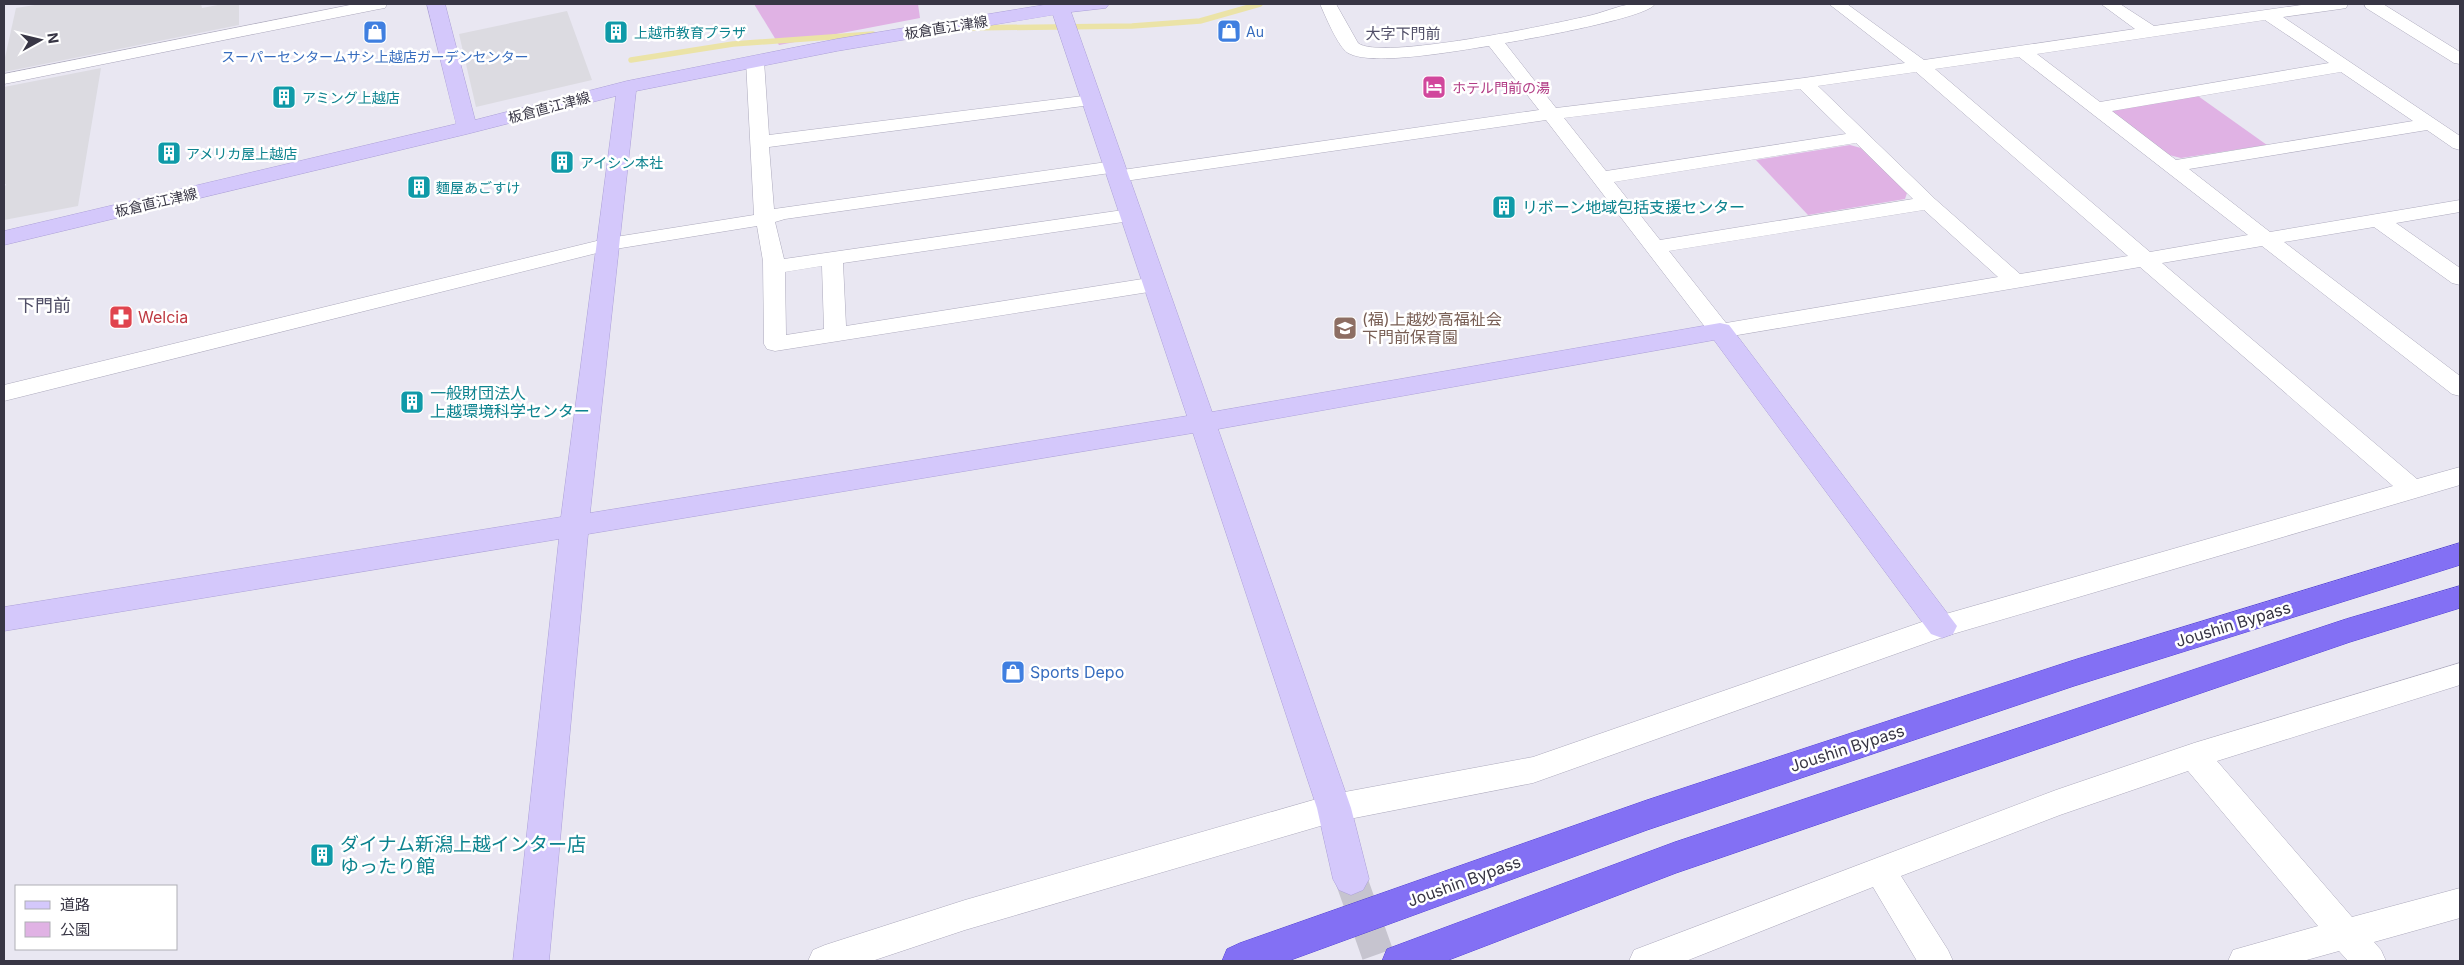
<svg xmlns="http://www.w3.org/2000/svg" width="2464" height="965" font-family="Inter,'Noto Sans JP',sans-serif">
	<rect width="100%" height="100%" fill="#e9e7f2"/>
	<g fill="#e0b2e4">
		<path d="M 754,4 L 918,4 L 920,18 L 779,45 Z"/>
		<path d="M 2198,96 L 2267,145 L 2181,158 L 2169,155 L 2110,112 L 2114,108 Z"/>
		<path d="M 1850,145 L 1861,148 L 1907,193 L 1905,199 L 1808,215 L 1756,160 Z"/>
	</g>
	<g fill="#dcdbe1">
		<path d="M 41,4 L 201,4 L 202,8 L 223,4 L 239,4 L 239,25 L 4,72 L 4,62 L 16,8 Z"/>
		<path d="M 567,11 L 592,80 L 476,107 L 459,34 Z"/>
		<path d="M 101,68 L 78,206 L 4,220 L 4,189 L 6,184 L 4,184 L 4,87 Z"/>
	</g>
	<g fill="none" stroke-linecap="round" stroke-linejoin="round">
		<g stroke="#ebe3a7" stroke-width="5.5">
			<path d="M 964,28 L 1132,26 L 1200,21 L 1260,4"/>
			<path d="M 631,60 L 733,44 L 873,34"/>
		</g>
		<path stroke="#c6c4cf" stroke-width="32" stroke-dasharray="32 16" stroke-linecap="butt" d="M 1351,879 L 1380,961"/>
		<g stroke="#adaabd" stroke-width="1">
			<g id="street">
				<path d="M 355,4 L 387,4 L 385,8 L 379,9 L 4,84 L 4,74 Z"/>
				<path d="M 1320,4 L 1336,4 L 1358,43 C 1379,61 1554,24 1588,16 C 1602,13 1617,6 1632,4 C 1639,3 1648,4 1655,4 C 1647,18 1528,39 1505,43 L 1556,108 L 1804,78 L 1905,63 L 1829,4 L 1847,4 L 1924,60 L 2135,29 L 2101,4 L 2120,4 L 2154,26 L 2308,4 L 2348,4 L 2346,8 L 2340,9 L 2283,17 L 2460,136 L 2460,150 L 2453,148 L 2427,130 L 2189,169 L 2270,232 L 2460,200 L 2460,212 L 2396,223 L 2460,268 L 2460,285 L 2452,283 L 2374,227 L 2284,242 L 2460,376 L 2460,396 L 2452,394 L 2262,246 L 2162,263 L 2417,479 L 2460,467 L 2460,485 L 1946,636 L 1533,783 L 1334,822 L 965,930 L 872,961 L 808,961 L 813,950 L 825,945 L 965,900 L 1334,794 L 1533,757 L 1942,615 L 2393,486 L 2140,267 L 1720,338 L 1712,336 L 1546,120 L 1118,182 L 1111,180 L 1108,176 L 1110,173 L 785,219 L 775,222 L 784,259 L 1130,209 L 1137,211 L 1140,215 L 1137,219 L 1130,221 L 843,263 L 846,326 L 1155,277 L 1163,279 L 1166,284 L 1163,289 L 1155,291 L 775,351 L 767,349 L 764,344 L 763,261 L 757,226 L 609,250 L 4,401 L 4,385 L 609,238 L 754,215 L 746,61 L 749,57 L 761,57 L 764,61 L 769,135 L 1091,95 L 1097,96 L 1100,100 L 1097,104 L 1091,105 L 769,147 L 774,209 L 1114,161 L 1121,163 L 1124,167 L 1122,170 L 1539,110 L 1489,46 C 1461,50 1372,67 1348,53 C 1338,47 1325,15 1320,4 ZM 2265,20 L 2329,63 L 2100,102 L 2037,54 ZM 2019,57 L 2248,235 L 2150,252 L 1935,69 ZM 1916,72 L 2128,256 L 2020,274 L 1935,199 L 1818,86 ZM 2341,72 L 2413,121 L 2176,160 L 2112,111 ZM 1800,89 L 1846,134 L 1606,171 L 1564,118 ZM 1856,143 L 1913,199 L 1660,240 L 1614,182 ZM 1924,210 L 1998,277 L 1726,323 L 1669,251 ZM 822,266 L 824,329 L 786,335 L 785,272 Z"/>
				<path d="M 2364,4 L 2383,4 L 2460,52 L 2460,64 L 2454,63 L 2366,8 Z"/>
				<path d="M 2460,663 L 2460,685 L 2217,761 L 2352,917 L 2460,888 L 2460,918 L 2374,942 L 2381,950 L 2386,961 L 2348,961 L 2339,951 L 2303,961 L 2228,961 L 2233,950 L 2318,926 L 2188,771 L 2060,815 L 1901,876 L 1948,950 L 1953,961 L 1917,961 L 1873,887 L 1686,961 L 1629,961 L 1634,950 L 2056,790 L 2194,743 Z"/>
			</g>
		</g>
		<g stroke="#aca0d8" stroke-width="1">
			<path id="secondary" d="M 427,4 L 445,4 L 475,120 L 627,81 L 837,39 L 1050,4 L 1109,4 L 1106,8 L 1071,12 L 1212,412 L 1720,323 L 1729,325 L 1957,626 L 1953,634 L 1942,638 L 1931,634 L 1714,340 L 1218,429 L 1351,808 L 1369,879 L 1363,890 L 1351,895 L 1339,890 L 1333,879 L 1317,808 L 1193,433 L 588,534 L 549,961 L 513,961 L 559,539 L 4,631 L 4,607 L 561,517 L 616,96 L 467,134 L 4,245 L 4,231 L 456,124 ZM 1053,15 L 1187,416 L 590,513 L 636,91 L 837,51 Z"/>
		</g>
		<g stroke="#5040d3" stroke-width="1">
			<g id="highway">
				<path d="M 2460,543 L 2460,565 L 2074,686 L 1647,830 L 1288,961 L 1222,961 L 1227,949 L 1240,943 L 1647,800 L 2074,660 Z"/>
				<path d="M 2460,586 L 2460,608 L 2350,642 L 1676,873 L 1446,961 L 1382,961 L 1387,949 L 1675,842 L 2346,619 Z"/>
			</g>
		</g>
		<use href="#street" fill="#fff" fill-rule="evenodd"/>
		<use href="#secondary" fill="#d4c8fb" fill-rule="evenodd"/>
		<use href="#highway" fill="#8370f4" fill-rule="evenodd"/>
	</g>
	<defs>
		<g id="shop-square" transform="scale(1.25)"><rect x="-9" y="-9" width="18" height="18" rx="4" fill="#3f7fe0" stroke="#fff"/><path d="M-5-2.5h2.3a2.7 3.5 0 0 1 5.4 0H5L5.5 6h-11ZM-1.5-2.5h3a1.5 2.3 0 0 0-3 0Z" fill="#fff"/></g>
		<g id="building-square" transform="scale(1.25)"><rect x="-9" y="-9" width="18" height="18" rx="4" fill="#0f9aa8" stroke="#fff"/><path d="M-4-6H4V6H1V3H-1V6H-4ZM-2.5-4.3h1.7v1.8h-1.7ZM.8-4.3h1.7v1.8H.8ZM-2.5-1h1.7V.8h-1.7ZM.8-1h1.7V.8H.8Z" fill="#fff"/></g>
		<g id="hotel-square" transform="scale(1.25)"><rect x="-9" y="-9" width="18" height="18" rx="4" fill="#d1479c" stroke="#fff"/><path d="M-6-4.5h1.5V1H6V5H4.5V3h-9V5H-6ZM-4 0a1.8 1.8 0 1 1 3.6 0ZM.5 0V-2.5h3Q6-2.5 6 0Z" fill="#fff"/></g>
		<g id="pharmacy-square" transform="scale(1.25)"><rect x="-9" y="-9" width="18" height="18" rx="4" fill="#e0444e" stroke="#fff"/><path d="M-2-6h4v4h4v4h-4v4h-4v-4h-4v-4h4Z" fill="#fff"/></g>
		<g id="school-square" transform="scale(1.25)"><rect x="-9" y="-9" width="18" height="18" rx="4" fill="#8d6e63" stroke="#fff"/><path d="M0-5L7-2L0 1L-7-2ZM-4 1L0 2.5L4 1V4Q0 6-4 4Z" fill="#fff"/></g>
	</defs>
	<g fill-rule="evenodd">
		<use href="#shop-square" x="1229" y="31"/>
		<use href="#shop-square" x="375" y="32"/>
		<use href="#building-square" x="616" y="32"/>
		<use href="#hotel-square" x="1434" y="87"/>
		<use href="#building-square" x="284" y="97"/>
		<use href="#building-square" x="169" y="153"/>
		<use href="#building-square" x="562" y="162"/>
		<use href="#building-square" x="419" y="187"/>
		<use href="#building-square" x="1504" y="207"/>
		<use href="#pharmacy-square" x="121" y="317"/>
		<use href="#school-square" x="1345" y="328"/>
		<use href="#building-square" x="412" y="402"/>
		<use href="#shop-square" x="1013" y="672"/>
		<use href="#building-square" x="322" y="855"/>
	</g>
	<g text-anchor="middle" dominant-baseline="central" stroke-width="5" stroke-linejoin="round" paint-order="stroke">
		<g font-size="14" fill="#383645" stroke="#fff">
			<text transform="translate(946 27) rotate(-9)">板倉直江津線</text>
			<text transform="translate(549 107) rotate(-15)">板倉直江津線</text>
			<text transform="translate(156 202) rotate(-13)">板倉直江津線</text>
		</g>
		<g font-size="14" fill="#366cbe" stroke="#fff" text-anchor="start">
			<text x="1246" y="31">Au</text>
			<text x="375" y="56" text-anchor="middle">スーパーセンタームサシ上越店ガーデンセンター</text>
		</g>
		<g font-size="14" fill="#0d838f" stroke="#fff" text-anchor="start">
			<text x="634" y="32">上越市教育プラザ</text>
			<text x="302" y="97">アミング上越店</text>
			<text x="186" y="153">アメリカ屋上越店</text>
			<text x="580" y="162">アイシン本社</text>
			<text x="436" y="187">麵屋あごすけ</text>
		</g>
		<g font-size="14" fill="#b23c85" stroke="#fff" text-anchor="start">
			<text x="1452" y="87">ホテル門前の湯</text>
		</g>
		<g font-size="15" fill="#504e67" stroke="#fff">
			<text x="1403" y="33">大字下門前</text>
		</g>
		<g font-size="16" fill="#0d838f" stroke="#fff" text-anchor="start">
			<text x="1522" y="207">リボーン地域包括支援センター</text>
			<text x="430" y="393">一般財団法人<tspan x="430" dy="18">上越環境科学センター</tspan></text>
		</g>
		<g font-size="16" fill="#be3a42" stroke="#fff" text-anchor="start">
			<text x="138" y="317">Welcia</text>
		</g>
		<g font-size="16" fill="#785e54" stroke="#fff" text-anchor="start">
			<text x="1362" y="319">(福)上越妙高福祉会<tspan x="1362" dy="18">下門前保育園</tspan></text>
		</g>
		<g font-size="16" fill="#383645" stroke="#fff">
			<text transform="translate(2233 624) rotate(-17)">Joushin Bypass</text>
			<text transform="translate(1847 748) rotate(-18)">Joushin Bypass</text>
			<text transform="translate(1464 881) rotate(-20)">Joushin Bypass</text>
		</g>
		<g font-size="16" fill="#366cbe" stroke="#fff" text-anchor="start">
			<text x="1030" y="672">Sports Depo</text>
		</g>
		<g font-size="18" fill="#504e67" stroke="#fff">
			<text x="44" y="305">下門前</text>
		</g>
		<g font-size="19" fill="#0d838f" stroke="#fff" text-anchor="start">
			<text x="340" y="844">ダイナム新潟上越インター店<tspan x="340" dy="22">ゆったり館</tspan></text>
		</g>
	</g>
	<rect width="2464" height="965" fill="none" stroke="#383645" stroke-width="10"/>
	<rect x="15" y="885" width="162" height="65" fill="#ffffff" stroke="#afafb5"/>
	<rect x="25" y="901" width="25" height="8" fill="#d4c8fb" stroke="#afafb5"/>
	<text x="60" y="910" font-size="15" fill="#383645">道路</text>
	<rect x="25" y="922" width="25" height="15" fill="#e0b2e4" stroke="#afafb5"/>
	<text x="60" y="935" font-size="15" fill="#383645">公園</text>
	<g transform="translate(40 40) rotate(82)" stroke="#ffffff" stroke-width="4" paint-order="stroke">
	<path d="M0-4L9 19L0 12L-9 19Z" fill="#383645"/>
	<text y="-8" font-size="14" font-weight="bold" text-anchor="middle" fill="#383645">N</text>
	</g>
</svg>
